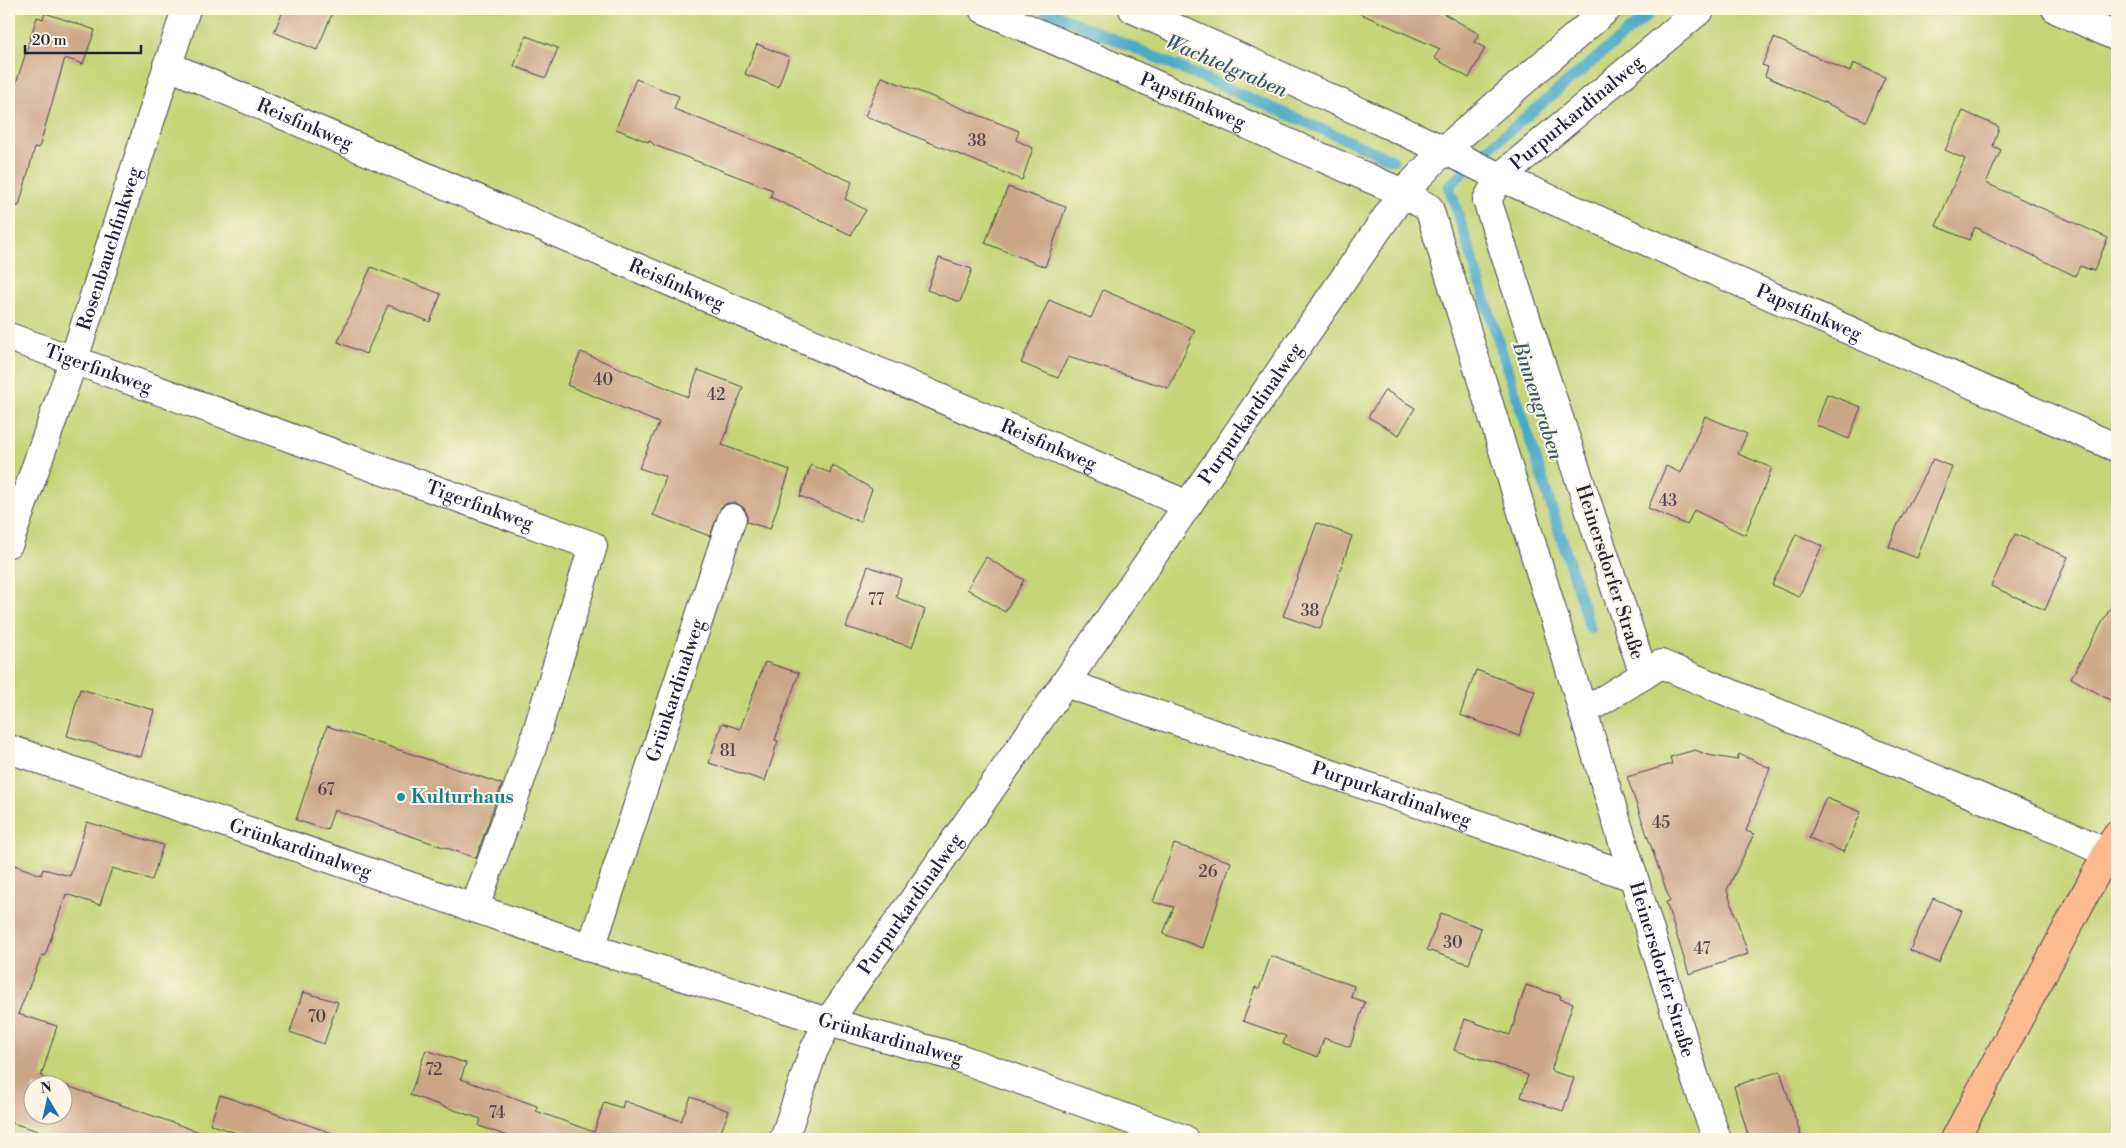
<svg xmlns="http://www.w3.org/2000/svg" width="2126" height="1148" font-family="'Libre Bodoni',serif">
	<rect width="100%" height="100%" fill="#fcf5e5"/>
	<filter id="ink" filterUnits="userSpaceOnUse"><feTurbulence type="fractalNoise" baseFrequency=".02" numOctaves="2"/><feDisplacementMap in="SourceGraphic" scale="10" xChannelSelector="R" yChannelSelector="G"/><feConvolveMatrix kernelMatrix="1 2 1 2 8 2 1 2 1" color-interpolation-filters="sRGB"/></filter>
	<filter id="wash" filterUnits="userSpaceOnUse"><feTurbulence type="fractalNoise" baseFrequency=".0096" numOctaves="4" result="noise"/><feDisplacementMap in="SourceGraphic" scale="20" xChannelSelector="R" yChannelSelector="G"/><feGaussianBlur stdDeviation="1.12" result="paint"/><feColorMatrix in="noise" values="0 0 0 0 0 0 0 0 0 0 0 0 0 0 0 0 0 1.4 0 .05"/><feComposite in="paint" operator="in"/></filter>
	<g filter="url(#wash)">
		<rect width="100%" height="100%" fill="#f6e9d1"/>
		<path fill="#c5d476" stroke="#747b58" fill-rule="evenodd" d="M 9,9 L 2117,9 L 2117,1139 L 9,1139 ZM 32,1086 L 62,1086 L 62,1116 L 32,1116 Z"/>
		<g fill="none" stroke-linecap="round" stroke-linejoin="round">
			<g stroke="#49a9c8" stroke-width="11">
				<path d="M 1044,9 L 1393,160"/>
				<path d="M 1590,628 L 1449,186 L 1495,143 L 1655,9"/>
			</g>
		</g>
		<g id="blocks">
			<g fill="#caa687" fill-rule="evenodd">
				<path d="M 284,9 L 334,9 L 317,50 L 274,32 Z"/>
				<path d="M 1350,9 L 1436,9 L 1479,34 L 1474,42 L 1485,48 L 1469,78 L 1434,58 L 1440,49 Z"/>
				<path d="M 45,13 L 95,30 L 83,64 L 65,58 L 39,148 L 35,147 L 19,206 L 9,204 L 9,106 L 37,17 L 43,19 Z"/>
				<path d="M 526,36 L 558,48 L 546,78 L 514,66 Z"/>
				<path d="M 1774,38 L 1850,72 L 1853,63 L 1885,77 L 1866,121 L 1765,76 L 1768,67 L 1762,65 Z"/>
				<path d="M 757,44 L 789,57 L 778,87 L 745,74 Z"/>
				<path d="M 882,77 L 1019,131 L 1016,140 L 1033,148 L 1022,180 L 865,116 Z"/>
				<path d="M 636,79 L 679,96 L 674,109 L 795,156 L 852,182 L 845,199 L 866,210 L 851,235 L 770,197 L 773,190 L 654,145 L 649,140 L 648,142 L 616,129 Z"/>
				<path d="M 1963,111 L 1999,127 L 1993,146 L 2001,150 L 1986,183 L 2108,238 L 2094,271 L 2080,266 L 2075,276 L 1975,227 L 1969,240 L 1936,226 L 1965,159 L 1945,150 Z"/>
				<path d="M 1008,187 L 1066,207 L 1045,267 L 985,243 Z"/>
				<path d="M 939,258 L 972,269 L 960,302 L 927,290 Z"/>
				<path d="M 371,267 L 441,294 L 430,322 L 388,305 L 366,354 L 338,342 Z"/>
				<path d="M 1103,290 L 1195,330 L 1169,388 L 1068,357 L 1058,378 L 1021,363 L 1049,300 L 1091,318 Z"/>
				<path d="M 581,352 L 688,397 L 698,370 L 743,387 L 722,445 L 790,470 L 770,529 L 747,522 L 747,514 L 744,508 L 736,503 L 728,503 L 721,507 L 710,536 L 653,515 L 666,477 L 639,468 L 659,423 L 567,385 Z"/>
				<path d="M 1385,390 L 1415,408 L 1399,435 L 1368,417 Z"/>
				<path d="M 1827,394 L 1861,407 L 1849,439 L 1816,425 Z"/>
				<path d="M 1705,416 L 1747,434 L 1738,454 L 1772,468 L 1745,535 L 1694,510 L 1687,525 L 1648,508 L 1666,466 L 1681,473 Z"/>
				<path d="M 1933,459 L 1952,467 L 1917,558 L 1889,547 L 1897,526 Z"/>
				<path d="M 811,465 L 830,473 L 832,465 L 872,489 L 860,522 L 800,496 Z"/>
				<path d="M 1317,523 L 1352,536 L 1320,629 L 1283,616 Z"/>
				<path d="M 1796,534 L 1822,546 L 1799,597 L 1772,585 Z"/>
				<path d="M 2015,534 L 2068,557 L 2045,610 L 1991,586 Z"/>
				<path d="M 986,557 L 1024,580 L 1005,612 L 967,589 Z"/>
				<path d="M 868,566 L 901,578 L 896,597 L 925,610 L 912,647 L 846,627 Z"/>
				<path d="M 2117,596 L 2117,704 L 2071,678 Z"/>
				<path d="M 765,662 L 799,673 L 775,740 L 778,741 L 765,781 L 709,763 L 722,723 L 740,729 Z"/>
				<path d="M 1476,670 L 1535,691 L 1519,736 L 1460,715 Z"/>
				<path d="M 80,689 L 154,710 L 141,757 L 67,736 Z"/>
				<path d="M 327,726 L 502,784 L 476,858 L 334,810 L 327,830 L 296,820 Z"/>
				<path d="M 1695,750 L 1708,755 L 1737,760 L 1739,754 L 1770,768 L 1746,831 L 1754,834 L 1727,890 L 1748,954 L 1689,974 L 1666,902 L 1670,901 L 1627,777 L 1672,764 L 1670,757 Z"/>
				<path d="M 1826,798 L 1861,812 L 1844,852 L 1809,838 Z"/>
				<path d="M 87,822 L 163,845 L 152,880 L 112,868 L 100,905 L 66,894 L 45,956 L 42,955 L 18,1014 L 57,1026 L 41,1077 L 205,1134 L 205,1139 L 64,1139 L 9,1122 L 9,863 L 41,875 L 43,869 L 70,876 ZM 32,1086 L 62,1086 L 62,1116 L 32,1116 Z"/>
				<path d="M 1174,844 L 1231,862 L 1203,948 L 1163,934 L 1174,907 L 1153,902 Z"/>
				<path d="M 1933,898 L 1962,911 L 1939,963 L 1910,950 Z"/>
				<path d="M 1441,913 L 1481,928 L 1469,964 L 1427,950 Z"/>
				<path d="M 1271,956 L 1354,986 L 1351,997 L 1365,1002 L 1350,1047 L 1324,1038 L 1318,1057 L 1283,1044 L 1286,1036 L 1243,1021 L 1255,987 L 1259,989 Z"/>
				<path d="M 1526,985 L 1561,996 L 1560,999 L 1573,1003 L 1551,1071 L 1574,1078 L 1563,1111 L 1521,1097 L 1528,1075 L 1454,1050 L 1465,1019 L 1510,1035 Z"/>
				<path d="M 303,992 L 338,1002 L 324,1044 L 290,1032 Z"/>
				<path d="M 426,1050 L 466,1063 L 461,1079 L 537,1106 L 536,1111 L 594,1132 L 604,1102 L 622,1108 L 624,1101 L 681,1121 L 691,1097 L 729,1111 L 718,1139 L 516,1139 L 479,1126 L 481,1119 L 410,1095 Z"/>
				<path d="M 1780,1071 L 1802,1139 L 1749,1139 L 1734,1086 Z"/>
				<path d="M 220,1095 L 335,1134 L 334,1139 L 253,1139 L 210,1124 Z"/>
			</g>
		</g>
	</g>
	<g filter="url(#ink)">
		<use href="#blocks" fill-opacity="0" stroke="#424052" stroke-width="1"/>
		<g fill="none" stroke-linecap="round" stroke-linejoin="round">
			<g stroke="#424052" stroke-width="30">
				<g id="minor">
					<path id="s1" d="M 983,9 L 1403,193 L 1429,208 L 1695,1078 L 1717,1139"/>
					<path id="s2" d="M 1133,9 L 1444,150 L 1500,177 L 2117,448"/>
					<path d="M 2056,9 L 2117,37"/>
					<path id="s3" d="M 167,65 L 1188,505"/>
					<path id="s4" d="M 9,337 L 593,546 L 531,751 L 475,907"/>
					<path id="s5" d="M 9,543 L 74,359 L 186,9"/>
					<path d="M 1644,675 L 1661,664 L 2060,831 L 2107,853"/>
					<path id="s6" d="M 1065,683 L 1633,877"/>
					<path id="s7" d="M 1583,712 L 1644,675 L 1487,200 L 1500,177 L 1701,9"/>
					<path id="s8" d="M 9,749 L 591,948 L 828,1022 L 959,1058 L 1184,1139"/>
					<path id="s9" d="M 591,948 L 732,518"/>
					<path id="s10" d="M 784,1139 L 813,1052 L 828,1022 L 1065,683 L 1403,193 L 1444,150 L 1607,9"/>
				</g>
			</g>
			<g stroke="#424052" stroke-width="30">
				<path id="major" d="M 1955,1139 L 2117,834"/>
			</g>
			<use href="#minor" stroke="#fff" stroke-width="28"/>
			<use href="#major" stroke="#fcba8e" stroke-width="28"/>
		</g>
	</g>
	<circle fill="#0f9aa8" stroke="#fcf5e5" stroke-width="2" cx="401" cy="797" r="5"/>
	<g text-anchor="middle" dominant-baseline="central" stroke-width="4" stroke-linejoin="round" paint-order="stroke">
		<g font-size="16" fill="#4c434e">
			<text x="977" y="141">38</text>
			<text x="603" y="380">40</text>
			<text x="716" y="395">42</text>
			<text x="1668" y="501">43</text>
			<text x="876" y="600">77</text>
			<text x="1310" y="611">38</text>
			<text x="728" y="751">81</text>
			<text x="326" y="790">67</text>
			<text x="1661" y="823">45</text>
			<text x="1208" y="872">26</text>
			<text x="1453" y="943">30</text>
			<text x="1702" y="949">47</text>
			<text x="317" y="1017">70</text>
			<text x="434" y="1070">72</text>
			<text x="497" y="1113">74</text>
		</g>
		<g font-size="19" fill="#22223b" stroke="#fcf5e5">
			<text stroke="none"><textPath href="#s1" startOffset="229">Papstfinkweg</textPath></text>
			<text stroke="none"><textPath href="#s7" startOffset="698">Purpurkardinalweg</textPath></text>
			<text stroke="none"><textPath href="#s3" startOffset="150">Reisfinkweg</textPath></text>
			<text stroke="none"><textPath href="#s5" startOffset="311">Rosenbauchfinkweg</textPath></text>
			<text stroke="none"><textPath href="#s3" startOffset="555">Reisfinkweg</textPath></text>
			<text stroke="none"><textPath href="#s2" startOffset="741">Papstfinkweg</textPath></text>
			<text stroke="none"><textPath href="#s4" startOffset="95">Tigerfinkweg</textPath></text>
			<text stroke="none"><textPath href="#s10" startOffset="866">Purpurkardinalweg</textPath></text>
			<text stroke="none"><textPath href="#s3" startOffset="960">Reisfinkweg</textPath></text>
			<text stroke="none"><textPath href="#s4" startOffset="500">Tigerfinkweg</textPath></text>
			<text transform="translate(1610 572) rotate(72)">Heinersdorfer Straße</text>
			<text stroke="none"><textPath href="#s9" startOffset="271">Grünkardinalweg</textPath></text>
			<text stroke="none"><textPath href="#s6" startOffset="345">Purpurkardinalweg</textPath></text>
			<text stroke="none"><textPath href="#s8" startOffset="308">Grünkardinalweg</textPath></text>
			<text stroke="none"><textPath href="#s10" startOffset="269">Purpurkardinalweg</textPath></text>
			<text stroke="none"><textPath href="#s1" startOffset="1285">Heinersdorfer Straße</textPath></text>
			<text stroke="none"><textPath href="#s8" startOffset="928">Grünkardinalweg</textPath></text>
		</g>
		<g font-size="19" font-weight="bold" fill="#0d838f" stroke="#fcf5e5" text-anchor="start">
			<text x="411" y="797">Kulturhaus</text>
		</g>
		<g font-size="20" font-style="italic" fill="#325873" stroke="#fcf5e5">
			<text transform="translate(1226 67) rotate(23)">Wachtelgraben</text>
			<text transform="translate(1537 401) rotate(72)">Binnengraben</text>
		</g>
	</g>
	<rect width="2126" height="1148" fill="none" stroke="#fcf5e5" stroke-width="30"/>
	<g transform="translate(48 1100) rotate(351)"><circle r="24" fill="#fcf5e5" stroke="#a5a1a1"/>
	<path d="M0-4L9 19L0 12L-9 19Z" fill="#1f6fb2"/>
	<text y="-8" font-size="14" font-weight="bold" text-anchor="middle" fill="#22223b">N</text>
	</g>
	<path d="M25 45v8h116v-8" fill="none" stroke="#22223b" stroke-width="2.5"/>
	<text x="32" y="45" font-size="15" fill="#22223b" stroke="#fcf5e5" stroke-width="4" paint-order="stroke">20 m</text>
</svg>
